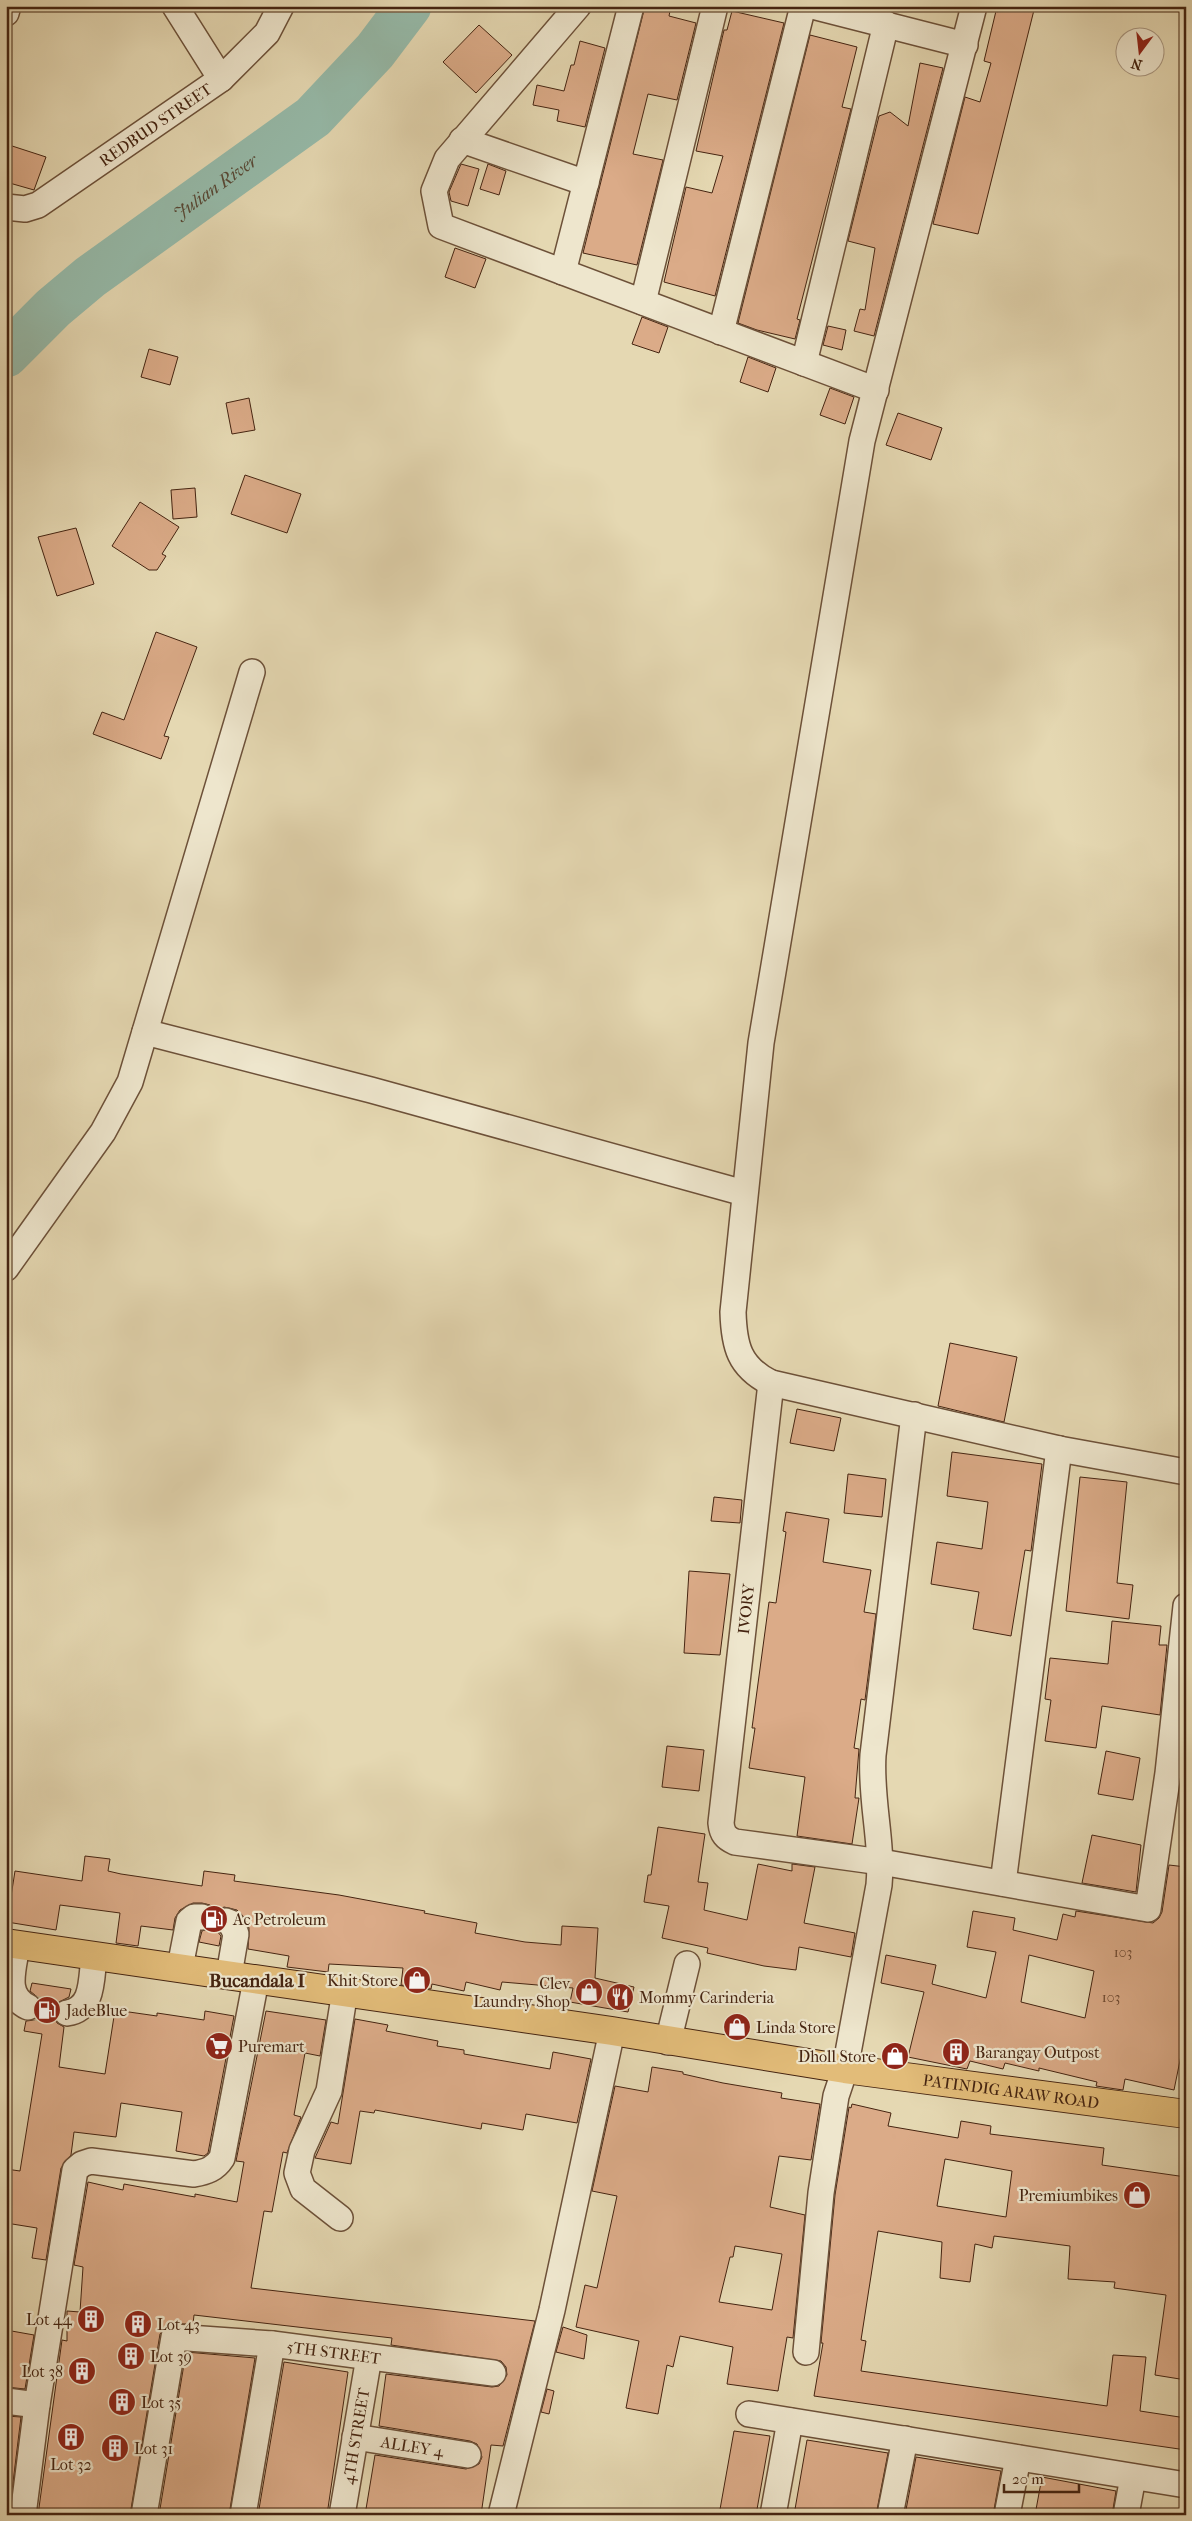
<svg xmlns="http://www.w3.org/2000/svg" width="1192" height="2521" font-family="'IM FELL French Canon',serif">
	<rect width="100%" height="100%" fill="#e5d8b2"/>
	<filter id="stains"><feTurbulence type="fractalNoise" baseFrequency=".004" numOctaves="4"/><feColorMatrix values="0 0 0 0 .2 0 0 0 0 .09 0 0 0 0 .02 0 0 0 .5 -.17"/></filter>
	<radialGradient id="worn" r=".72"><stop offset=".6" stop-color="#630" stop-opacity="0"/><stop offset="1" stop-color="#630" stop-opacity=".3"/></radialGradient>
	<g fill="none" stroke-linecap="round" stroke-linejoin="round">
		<path stroke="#96baa9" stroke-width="45" id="s1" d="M 6,355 L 53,308 L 90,277 L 313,117 L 375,51 L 409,6"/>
	</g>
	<g fill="#dbab88" stroke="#452411" fill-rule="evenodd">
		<path d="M 645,6 L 671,6 L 669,16 L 696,23 L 677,100 L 648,94 L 633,154 L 663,160 L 637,265 L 583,253 Z"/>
		<path d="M 1000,6 L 1035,6 L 978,234 L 933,224 L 965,97 L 980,102 L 991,63 L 984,61 L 996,11 L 998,12 Z"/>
		<path d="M 732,11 L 784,23 L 715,296 L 664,282 L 686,187 L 712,193 L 723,156 L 696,151 L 724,30 L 727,30 Z"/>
		<path d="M 479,25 L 512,55 L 476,93 L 443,62 Z"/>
		<path d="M 810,35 L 857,47 L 842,107 L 851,109 L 797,319 L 800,320 L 795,339 L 757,330 L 738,323 Z"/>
		<path d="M 580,41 L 605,48 L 585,127 L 557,121 L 559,110 L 533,105 L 537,85 L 564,91 L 571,65 L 574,65 Z"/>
		<path d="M 920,63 L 943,68 L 874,336 L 854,331 L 860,309 L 865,310 L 875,248 L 848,241 L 879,116 L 890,112 L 908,126 Z"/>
		<path d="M 6,144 L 46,157 L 34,190 L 6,182 Z"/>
		<path d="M 461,164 L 479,169 L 468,206 L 451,201 L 449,192 Z"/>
		<path d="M 488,164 L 506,171 L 499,195 L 480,189 Z"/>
		<path d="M 455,248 L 486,259 L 475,288 L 445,277 Z"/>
		<path d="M 642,317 L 668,327 L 659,353 L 632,344 Z"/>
		<path d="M 828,326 L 846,330 L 842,350 L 823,345 Z"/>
		<path d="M 149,349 L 178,357 L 170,385 L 141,377 Z"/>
		<path d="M 748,357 L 776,368 L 768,392 L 740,382 Z"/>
		<path d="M 830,388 L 854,397 L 845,424 L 820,415 Z"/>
		<path d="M 249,398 L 255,430 L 232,434 L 226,403 Z"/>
		<path d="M 898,413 L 942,428 L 931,460 L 886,445 Z"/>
		<path d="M 245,475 L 301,494 L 287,533 L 231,514 Z"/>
		<path d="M 195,488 L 197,517 L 173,519 L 171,490 Z"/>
		<path d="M 140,502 L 179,527 L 162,554 L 166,556 L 157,570 L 149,570 L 112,546 Z"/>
		<path d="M 76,528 L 94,584 L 57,596 L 38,537 Z"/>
		<path d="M 156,632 L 197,647 L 164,736 L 169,737 L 161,759 L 93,734 L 102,712 L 124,720 Z"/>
		<path d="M 950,1343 L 1017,1357 L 1004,1422 L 938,1406 Z"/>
		<path d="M 797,1409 L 841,1418 L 834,1451 L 790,1443 Z"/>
		<path d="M 952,1452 L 1042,1464 L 1031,1551 L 1025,1550 L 1011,1636 L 973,1629 L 979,1592 L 931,1584 L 937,1542 L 982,1549 L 988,1502 L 947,1496 Z"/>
		<path d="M 848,1474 L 886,1479 L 882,1517 L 844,1513 Z"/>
		<path d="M 1080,1477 L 1127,1482 L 1117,1583 L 1133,1585 L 1129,1619 L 1066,1611 Z"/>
		<path d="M 714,1497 L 742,1500 L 740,1523 L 711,1521 Z"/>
		<path d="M 786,1512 L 829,1519 L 823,1562 L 871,1570 L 864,1612 L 876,1614 L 865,1700 L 861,1699 L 854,1748 L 859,1749 L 855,1798 L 859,1798 L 852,1844 L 797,1836 L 805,1777 L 749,1768 L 755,1728 L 752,1728 L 769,1602 L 776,1603 L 786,1532 L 783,1531 Z"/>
		<path d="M 689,1571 L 730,1574 L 720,1655 L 684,1653 Z"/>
		<path d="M 1112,1621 L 1161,1626 L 1159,1645 L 1167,1645 L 1160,1715 L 1102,1706 L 1096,1748 L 1045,1741 L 1051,1700 L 1045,1699 L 1050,1658 L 1108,1664 Z"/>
		<path d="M 667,1746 L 704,1750 L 699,1791 L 662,1787 Z"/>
		<path d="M 1106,1751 L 1140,1758 L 1133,1800 L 1098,1794 Z"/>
		<path d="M 658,1827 L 705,1834 L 698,1882 L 708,1883 L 704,1910 L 747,1920 L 758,1864 L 792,1871 L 792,1864 L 815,1867 L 804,1923 L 855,1933 L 851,1957 L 799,1947 L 796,1970 L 764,1966 L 707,1953 L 708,1948 L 662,1938 L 669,1906 L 644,1902 L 648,1875 L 651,1875 Z"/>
		<path d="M 1092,1835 L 1141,1845 L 1136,1892 L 1082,1883 Z"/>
		<path d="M 85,1856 L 110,1859 L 108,1871 L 121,1874 L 202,1886 L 204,1871 L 235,1875 L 234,1881 L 339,1895 L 425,1911 L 424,1913 L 477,1923 L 475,1933 L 525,1942 L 561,1945 L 562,1926 L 598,1928 L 595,1978 L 634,1987 L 628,2012 L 570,2002 L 573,1988 L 502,1982 L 500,1990 L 466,1982 L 464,1991 L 432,1984 L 431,1989 L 401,1985 L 403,1968 L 329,1964 L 328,1972 L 287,1967 L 289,1956 L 248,1949 L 249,1928 L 244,1917 L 237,1910 L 224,1907 L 215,1912 L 210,1905 L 202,1903 L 193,1903 L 180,1910 L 175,1918 L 173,1930 L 141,1926 L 138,1946 L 116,1943 L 120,1913 L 60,1905 L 56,1930 L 7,1922 L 15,1871 L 82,1881 Z"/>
		<path d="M 1169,1865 L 1186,1867 L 1186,2031 L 1174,2090 L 1125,2079 L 1123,2090 L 1096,2086 L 1097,2082 L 1039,2068 L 1039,2071 L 1005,2063 L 1003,2069 L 970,2061 L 967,2069 L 908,2057 L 924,1992 L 881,1983 L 886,1955 L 936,1965 L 932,1984 L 986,1998 L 996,1952 L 967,1947 L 973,1911 L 1015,1918 L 1013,1930 L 1057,1940 L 1063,1914 L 1075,1917 L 1076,1911 L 1153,1923 L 1159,1918 L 1162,1912 ZM 1029,1955 L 1094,1971 L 1085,2018 L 1021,2002 Z"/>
		<path d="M 213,1926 L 221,1936 L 219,1946 L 199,1942 L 202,1931 Z"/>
		<path d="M 32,1983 L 71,1989 L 69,1997 L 57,2003 L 53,2010 L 57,2023 L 64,2027 L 59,2067 L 105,2074 L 115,2010 L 157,2016 L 157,2013 L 204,2020 L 205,2011 L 234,2016 L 208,2153 L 204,2156 L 176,2151 L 182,2112 L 121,2103 L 116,2137 L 74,2132 L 71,2155 L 61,2168 L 46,2260 L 32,2258 L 37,2228 L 6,2223 L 6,2169 L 20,2171 L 42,2034 L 24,2031 L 26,2021 L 35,2020 L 42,2008 L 41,2000 L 30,1991 Z"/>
		<path d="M 266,2011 L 326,2020 L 320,2056 L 305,2053 L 294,2115 L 301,2117 L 287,2153 L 283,2152 L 272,2212 L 264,2211 L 251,2288 L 535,2321 L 503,2446 L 491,2445 L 481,2515 L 365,2515 L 375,2455 L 466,2469 L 479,2464 L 482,2457 L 477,2444 L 470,2441 L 379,2426 L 386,2374 L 492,2387 L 499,2386 L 507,2375 L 506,2367 L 501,2361 L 391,2345 L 392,2338 L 194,2315 L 193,2324 L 169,2324 L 160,2334 L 130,2515 L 38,2515 L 62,2340 L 67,2341 L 67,2311 L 80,2312 L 83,2267 L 74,2265 L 88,2182 L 123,2190 L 124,2184 L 195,2197 L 195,2194 L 237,2202 L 244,2162 L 236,2161 Z"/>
		<path d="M 355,2019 L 388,2025 L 386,2031 L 438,2041 L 437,2046 L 464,2050 L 464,2054 L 550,2069 L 553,2052 L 591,2059 L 577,2123 L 526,2114 L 523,2130 L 482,2123 L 481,2129 L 375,2110 L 374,2113 L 360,2111 L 351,2164 L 315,2158 L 331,2122 L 338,2124 Z"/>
		<path d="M 652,2067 L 683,2072 L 683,2074 L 723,2083 L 782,2093 L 781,2098 L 820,2104 L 811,2160 L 779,2156 L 770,2207 L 805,2215 L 793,2338 L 787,2337 L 778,2391 L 727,2384 L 733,2347 L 680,2336 L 673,2367 L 667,2365 L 658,2414 L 626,2408 L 639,2341 L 576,2327 L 585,2285 L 597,2288 L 617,2196 L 592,2191 L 615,2086 L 648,2092 ZM 735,2246 L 782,2254 L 772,2310 L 719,2302 L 730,2257 L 733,2257 Z"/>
		<path d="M 852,2104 L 891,2113 L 888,2126 L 958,2138 L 961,2121 L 991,2126 L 990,2134 L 1104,2148 L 1102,2165 L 1186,2177 L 1186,2380 L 1155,2375 L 1166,2295 L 1114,2288 L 1115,2282 L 1068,2279 L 1070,2246 L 994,2236 L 992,2248 L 975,2244 L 970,2282 L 940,2278 L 942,2242 L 878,2231 L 861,2340 L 866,2341 L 861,2371 L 1107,2406 L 1113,2355 L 1146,2357 L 1140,2411 L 1186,2418 L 1186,2450 L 814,2396 L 823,2343 L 821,2343 L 835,2195 L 849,2107 L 851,2108 ZM 945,2159 L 1012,2171 L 1006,2217 L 937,2206 Z"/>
		<path d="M 563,2327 L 587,2335 L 584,2359 L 556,2352 Z"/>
		<path d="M 6,2330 L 34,2335 L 25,2389 L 6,2387 Z"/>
		<path d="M 186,2352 L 255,2358 L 229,2515 L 159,2515 Z"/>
		<path d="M 284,2362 L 348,2372 L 327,2515 L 258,2515 Z"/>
		<path d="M 547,2389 L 554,2391 L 549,2414 L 541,2412 Z"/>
		<path d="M 6,2416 L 21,2417 L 9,2515 L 6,2515 Z"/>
		<path d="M 734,2431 L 770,2436 L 756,2515 L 719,2515 Z"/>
		<path d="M 807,2440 L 888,2453 L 876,2515 L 794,2515 Z"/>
		<path d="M 916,2457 L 1001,2471 L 993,2515 L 905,2515 Z"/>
		<path d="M 1042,2477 L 1116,2491 L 1112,2515 L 1035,2515 Z"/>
	</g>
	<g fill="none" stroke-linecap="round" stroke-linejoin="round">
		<path stroke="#c5b492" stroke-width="25" stroke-dasharray="25 12" stroke-linecap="butt" d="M 28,2007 L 67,2013"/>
		<g stroke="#6d5139" stroke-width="28">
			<g id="minor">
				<path d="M 175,6 L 221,79"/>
				<path d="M 578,6 L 447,159 L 434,191 L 441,226 L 876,390"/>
				<path d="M 812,6 L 965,45"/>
				<path d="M 974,6 L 862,441 L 761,1043 L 733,1312 C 734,1346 739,1367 771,1383 L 1059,1449 L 1186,1472"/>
				<path d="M 6,13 L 8,6"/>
				<path d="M 462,140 L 586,183"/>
				<path id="s2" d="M 6,207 L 25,209 L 38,205 L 221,79 L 267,33 L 281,6"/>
				<path d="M 563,272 L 631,6"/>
				<path d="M 643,302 L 715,6"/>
				<path d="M 721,332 L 803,6"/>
				<path d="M 804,363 L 886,24"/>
				<path d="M 145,1032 L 371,1090 L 744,1193"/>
				<path d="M 6,1268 L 103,1132 L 130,1082 L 252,672"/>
				<path d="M 771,1383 L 721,1823 C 722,1834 726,1838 735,1842 L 881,1862 L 1148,1909 L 1168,1773 L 1186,1606"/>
				<path d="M 1003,1883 L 1059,1449"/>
				<path d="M 226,1921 L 231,1923 L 236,1934 L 229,1975"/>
				<path d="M 17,1945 C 14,1968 3,1995 28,2007"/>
				<path d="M 180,1967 L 189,1921 L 194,1917 L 202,1917"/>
				<path d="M 67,2013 C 94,2009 91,1979 94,1957"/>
				<path d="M 668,2042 L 687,1964"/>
				<path d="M 340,2218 L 303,2189 L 297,2173 L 302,2150 L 329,2091 L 345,1991"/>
				<path d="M 806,2352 L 821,2193 L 836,2096 L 845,2069 L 879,1885 C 883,1841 870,1799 873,1755 L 914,1415"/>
				<path d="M 6,2401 L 37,2405"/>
				<path d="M 749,2414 L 1186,2485"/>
				<path id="s3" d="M 355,2437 L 468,2455"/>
				<path d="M 23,2515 L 37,2405 L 75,2170 L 82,2164 L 91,2161 L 194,2174 C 206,2172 215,2169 222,2158 L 256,1980"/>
				<path id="s4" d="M 144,2515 L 174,2337 L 272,2344 L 493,2373"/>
				<path d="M 243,2515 L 272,2344"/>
				<path id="s5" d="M 342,2515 L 369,2357"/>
				<path d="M 501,2515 L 552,2310 L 612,2031"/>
				<path d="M 773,2515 L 790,2421"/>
				<path d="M 890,2515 L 905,2439"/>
				<path d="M 1007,2515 L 1018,2458"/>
				<path d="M 1126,2515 L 1133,2477"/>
			</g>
		</g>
		<g stroke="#452411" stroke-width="30">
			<g id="major">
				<path id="s6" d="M 6,1943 L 612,2031 L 845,2069 L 1186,2114"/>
			</g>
		</g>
		<use href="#minor" stroke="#eee6cd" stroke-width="25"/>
		<use href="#major" stroke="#e2bc79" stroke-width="28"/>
	</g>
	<defs>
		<g id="fuel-disc" transform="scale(1.4375)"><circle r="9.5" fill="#8f2418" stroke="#eee6cd"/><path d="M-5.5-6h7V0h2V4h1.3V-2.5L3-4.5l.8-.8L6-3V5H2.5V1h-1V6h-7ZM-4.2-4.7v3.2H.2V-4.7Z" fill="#fff"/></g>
		<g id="shop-disc" transform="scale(1.4375)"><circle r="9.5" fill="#8f2418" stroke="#eee6cd"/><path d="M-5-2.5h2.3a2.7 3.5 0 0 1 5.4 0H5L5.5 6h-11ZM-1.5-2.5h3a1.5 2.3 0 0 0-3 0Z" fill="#fff"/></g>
		<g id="restaurant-disc" transform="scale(1.4375)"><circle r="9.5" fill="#8f2418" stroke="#eee6cd"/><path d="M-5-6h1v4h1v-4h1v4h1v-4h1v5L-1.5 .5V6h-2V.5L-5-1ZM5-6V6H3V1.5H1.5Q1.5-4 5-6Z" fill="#fff"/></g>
		<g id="supermarket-disc" transform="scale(1.4375)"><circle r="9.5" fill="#8f2418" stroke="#eee6cd"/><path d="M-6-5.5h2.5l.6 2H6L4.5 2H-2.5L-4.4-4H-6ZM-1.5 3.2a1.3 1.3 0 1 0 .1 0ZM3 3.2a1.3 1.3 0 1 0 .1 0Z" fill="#fff"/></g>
		<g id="building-disc" transform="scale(1.4375)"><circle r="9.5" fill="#8f2418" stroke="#eee6cd"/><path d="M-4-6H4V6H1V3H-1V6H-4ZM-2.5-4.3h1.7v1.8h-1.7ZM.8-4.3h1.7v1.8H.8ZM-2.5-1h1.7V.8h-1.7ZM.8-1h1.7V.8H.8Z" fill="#fff"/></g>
	</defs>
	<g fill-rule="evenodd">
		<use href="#fuel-disc" x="214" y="1919"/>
		<use href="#shop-disc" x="417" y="1980"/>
		<use href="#shop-disc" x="589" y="1992"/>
		<use href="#restaurant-disc" x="620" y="1997"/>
		<use href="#fuel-disc" x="47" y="2010"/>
		<use href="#shop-disc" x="737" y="2027"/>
		<use href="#supermarket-disc" x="219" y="2046"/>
		<use href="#building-disc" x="956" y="2052"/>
		<use href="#shop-disc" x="895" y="2056"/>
		<use href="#shop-disc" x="1137" y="2195"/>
		<use href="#building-disc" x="91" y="2319"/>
		<use href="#building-disc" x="138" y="2324"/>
		<use href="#building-disc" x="131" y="2356"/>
		<use href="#building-disc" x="82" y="2371"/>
		<use href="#building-disc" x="122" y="2402"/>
		<use href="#building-disc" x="71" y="2437"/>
		<use href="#building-disc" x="115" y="2448"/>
	</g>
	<g text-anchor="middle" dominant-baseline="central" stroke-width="4.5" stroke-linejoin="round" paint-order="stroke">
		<g font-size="14" fill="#6a462f">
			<text x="1123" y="1952">103</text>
			<text x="1111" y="1997">103</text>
		</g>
		<g font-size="16" fill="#452411" stroke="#eee6cd">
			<text stroke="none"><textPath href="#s2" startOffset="175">REDBUD STREET</textPath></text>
			<text transform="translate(746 1609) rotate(-84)">IVORY</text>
			<text stroke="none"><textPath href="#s6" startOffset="1016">PATINDIG ARAW ROAD</textPath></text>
			<text stroke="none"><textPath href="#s4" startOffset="341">5TH STREET</textPath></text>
			<text stroke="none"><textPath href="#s5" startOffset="80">4TH STREET</textPath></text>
			<text stroke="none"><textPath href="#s3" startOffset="58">ALLEY 4</textPath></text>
		</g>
		<g font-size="16" fill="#452411" stroke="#eee6cd" text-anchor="start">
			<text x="233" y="1919">Ac Petroleum</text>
			<text x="398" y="1980" text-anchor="end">Khit Store</text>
			<text x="570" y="1983" text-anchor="end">Clev<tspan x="570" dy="18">Laundry Shop</tspan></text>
			<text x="639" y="1997">Mommy Carinderia</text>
			<text x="66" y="2010">JadeBlue</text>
			<text x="756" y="2027">Linda Store</text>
			<text x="238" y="2046">Puremart</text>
			<text x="975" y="2052">Barangay Outpost</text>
			<text x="876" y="2056" text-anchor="end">Dholl Store</text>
			<text x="1118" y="2195" text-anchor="end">Premiumbikes</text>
			<text x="72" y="2319" text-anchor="end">Lot 44</text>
			<text x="157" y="2324">Lot 43</text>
			<text x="150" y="2356">Lot 39</text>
			<text x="63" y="2371" text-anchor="end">Lot 38</text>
			<text x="141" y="2402">Lot 35</text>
			<text x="134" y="2448">Lot 31</text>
			<text x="71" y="2464" text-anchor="middle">Lot 32</text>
		</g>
		<g font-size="18" font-style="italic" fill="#594a37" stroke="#eee6cd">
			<text stroke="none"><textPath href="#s1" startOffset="269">Julian River</textPath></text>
		</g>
		<g font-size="19" font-weight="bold" fill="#452411" stroke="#eee6cd">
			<text x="257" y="1981">Bucandala I</text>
		</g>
	</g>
	<rect width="1192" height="2521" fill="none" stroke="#e5d8b2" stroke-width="25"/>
	<rect x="8" y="8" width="1177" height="2506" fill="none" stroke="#452411" stroke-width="2.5"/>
	<rect x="12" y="12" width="1167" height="2496" fill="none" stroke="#452411"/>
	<g transform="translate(1140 52) rotate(195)"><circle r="24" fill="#eee6cd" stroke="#aa9882"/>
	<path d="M0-4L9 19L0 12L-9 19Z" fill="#8f2418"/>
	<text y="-8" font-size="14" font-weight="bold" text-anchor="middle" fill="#452411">N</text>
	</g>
	<path d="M1004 2484v8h75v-8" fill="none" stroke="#452411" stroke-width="2.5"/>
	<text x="1012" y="2484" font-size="15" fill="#452411" stroke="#eee6cd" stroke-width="4" paint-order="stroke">20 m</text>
	<rect width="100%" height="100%" filter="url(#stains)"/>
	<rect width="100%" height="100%" fill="url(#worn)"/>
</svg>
